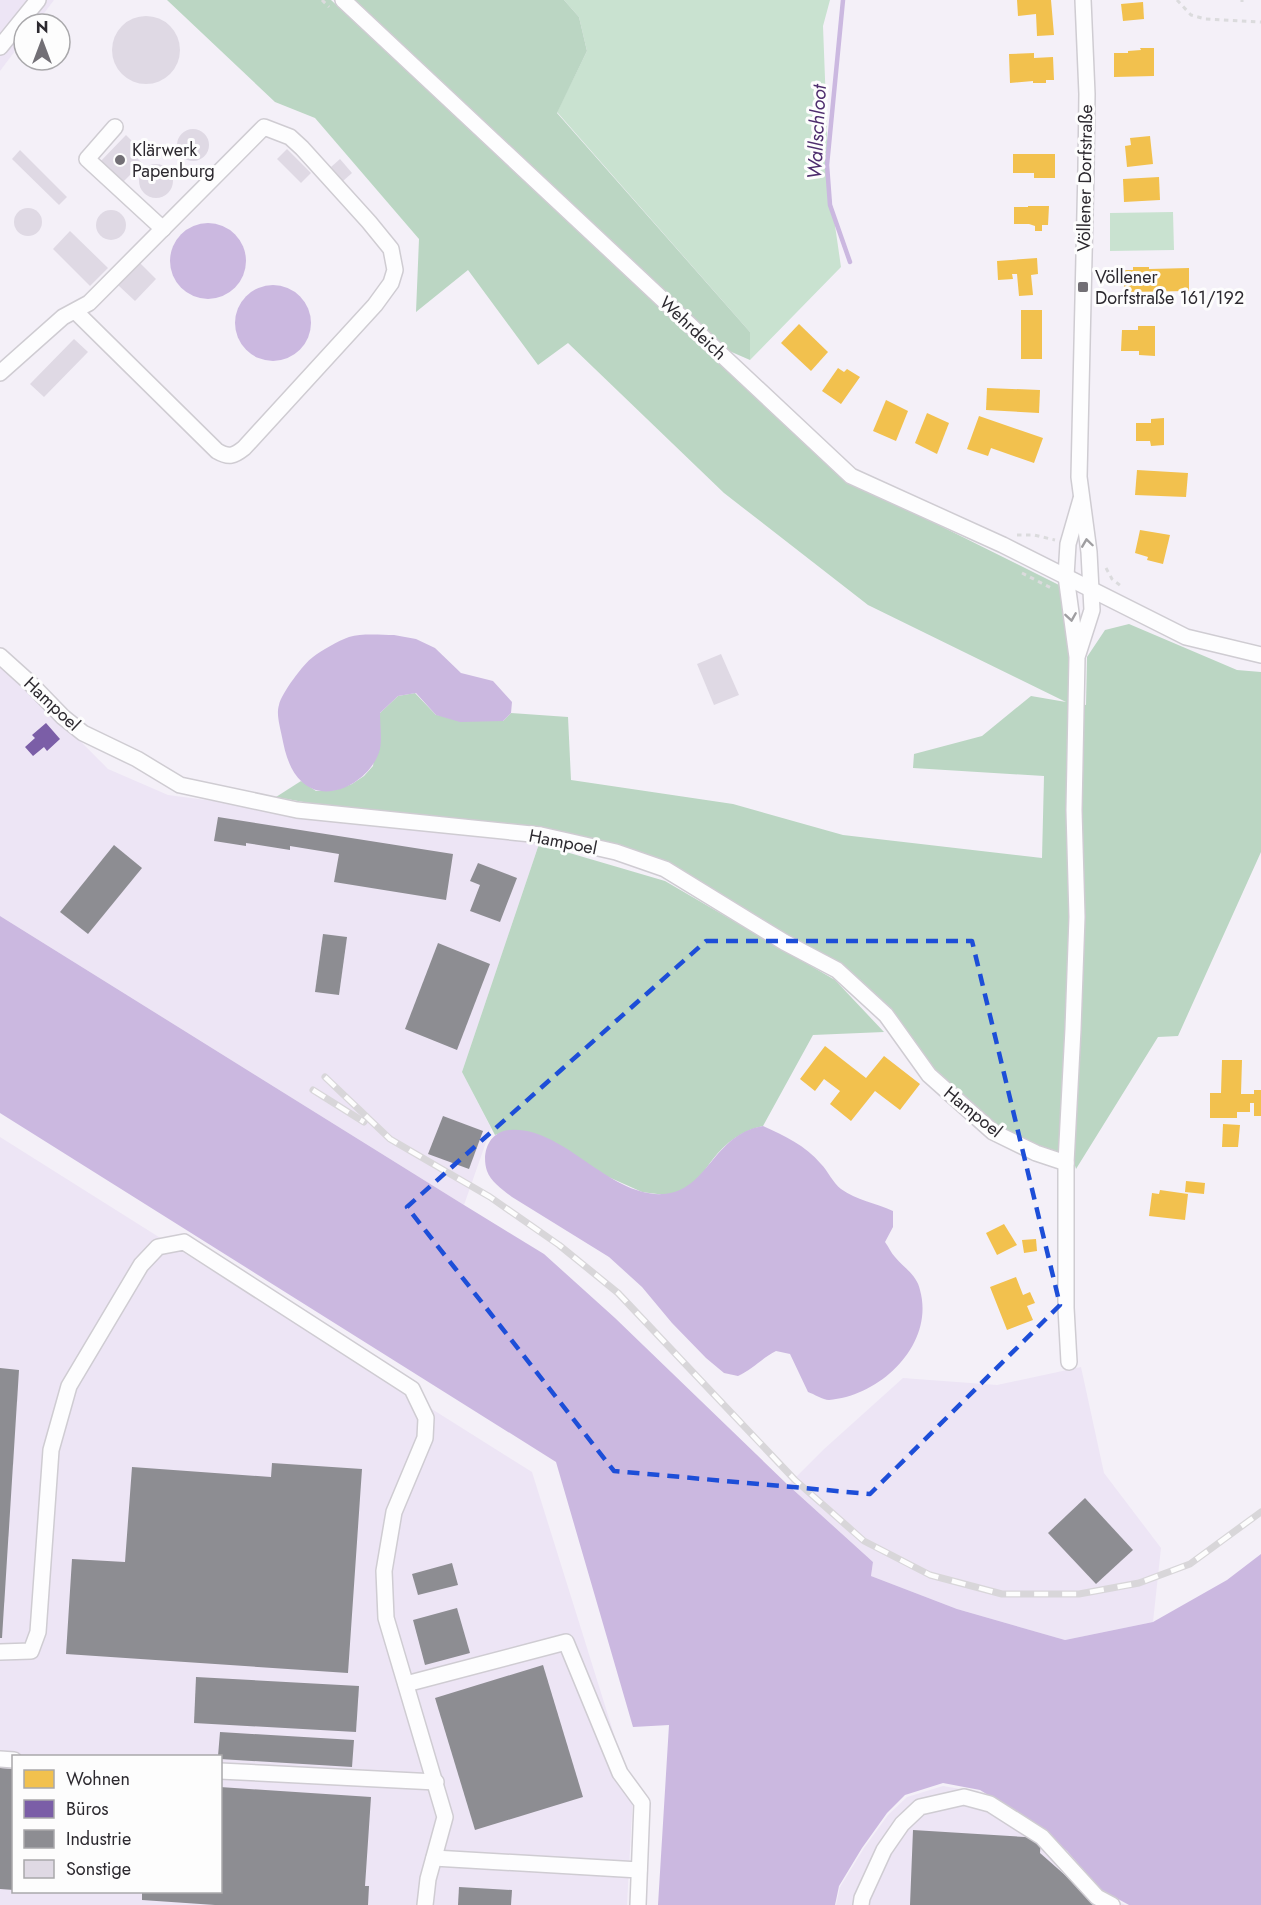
<svg xmlns="http://www.w3.org/2000/svg" width="1261" height="1905" font-family="Jost,sans-serif">
	<rect width="100%" height="100%" fill="#f4f0f8"/>
	<g fill="#ede5f5" fill-rule="evenodd">
		<path d="M 0,0 L 54,0 L 36,24 L 24,24 L 24,39 L 0,71 Z"/>
		<path d="M 0,660 L 108,769 L 168,795 L 539,844 L 462,1072 L 491,1128 L 464,1205 L 0,916 Z"/>
		<path d="M 0,1137 L 532,1472 L 633,1795 L 627,1905 L 0,1905 ZM 14,1756 L 220,1756 L 220,1892 L 14,1892 Z"/>
		<path d="M 1081,1367 L 1104,1473 L 1161,1548 L 1153,1622 L 1065,1640 L 957,1609 L 871,1576 L 873,1562 L 788,1485 L 823,1450 L 903,1378 L 997,1385 Z"/>
		<path d="M 943,1786 L 978,1792 L 1014,1814 L 1065,1851 L 1100,1892 L 1125,1905 L 836,1905 L 840,1887 L 864,1848 L 888,1815 L 907,1797 Z"/>
	</g>
	<g fill="#c9e2d0">
		<path d="M 564,0 L 830,0 L 823,26 L 829,184 L 841,267 L 750,360 L 750,332 L 557,112 L 587,51 L 579,17 Z"/>
		<path d="M 1173,212 L 1174,250 L 1110,251 L 1110,213 Z"/>
	</g>
	<g fill="#bbd6c3">
		<path d="M 167,0 L 331,0 L 848,480 L 1061,586 L 1070,664 L 1069,703 L 1086,705 L 1087,657 L 1105,630 L 1129,624 L 1237,670 L 1261,672 L 1261,852 L 1178,1036 L 1158,1037 L 1076,1169 L 1072,1155 L 1033,1145 L 997,1126 L 934,1068 L 891,1010 L 841,963 L 790,937 L 667,862 L 618,845 L 543,830 L 309,803 L 276,797 L 301,781 L 316,791 L 335,790 L 352,784 L 364,776 L 373,766 L 380,713 L 398,696 L 415,693 L 436,715 L 503,721 L 511,713 L 568,717 L 571,780 L 733,804 L 843,835 L 1042,858 L 1044,776 L 913,768 L 914,754 L 982,736 L 1031,696 L 1066,702 L 868,605 L 724,493 L 568,343 L 538,365 L 468,270 L 416,312 L 419,239 L 315,118 L 275,102 Z"/>
		<path d="M 354,0 L 564,0 L 579,17 L 587,51 L 557,113 L 750,332 L 750,360 L 727,350 Z"/>
		<path d="M 539,844 L 665,881 L 835,980 L 884,1032 L 813,1035 L 763,1126 C 743,1130 725,1143 713,1159 C 704,1171 694,1186 680,1192 C 668,1197 653,1193 642,1192 L 506,1131 L 495,1135 L 462,1072 Z"/>
	</g>
	<g fill="#cbb8e0">
		<circle cx="208" cy="261" r="38"/>
		<circle cx="273" cy="323" r="38"/>
		<path d="M 394,635 L 416,639 L 435,648 L 461,673 L 493,681 L 512,702 L 511,713 L 503,721 L 460,722 L 436,715 L 416,693 L 398,696 L 380,713 C 380,724 382,738 380,749 C 372,780 328,806 302,782 C 289,770 285,752 282,737 C 280,727 276,714 279,705 C 281,694 304,663 313,657 C 322,650 338,641 349,637 C 362,633 381,635 394,635 Z"/>
		<path d="M 0,916 L 464,1205 L 544,1254 L 615,1318 L 788,1485 L 873,1562 L 871,1576 L 957,1609 L 1065,1640 L 1153,1622 L 1227,1580 L 1261,1554 L 1261,1905 L 1129,1905 L 1100,1889 L 1067,1851 L 1014,1811 L 980,1790 L 943,1783 L 905,1795 L 887,1813 L 862,1848 L 839,1886 L 835,1905 L 658,1905 L 669,1725 L 633,1727 L 556,1462 L 0,1113 Z"/>
		<path d="M 763,1126 C 785,1136 805,1145 821,1164 C 828,1171 833,1183 841,1189 C 856,1200 876,1203 893,1211 L 893,1227 L 885,1242 C 889,1247 891,1253 895,1257 C 904,1268 917,1275 920,1290 C 935,1344 881,1396 829,1400 C 823,1400 814,1394 808,1392 L 790,1354 L 776,1351 C 762,1358 752,1370 738,1376 L 724,1373 L 706,1358 L 672,1323 L 642,1287 L 609,1257 L 512,1197 C 503,1190 491,1182 487,1171 C 481,1153 489,1131 510,1130 C 564,1126 609,1198 664,1194 C 708,1191 713,1134 763,1126 Z"/>
	</g>
	<g fill="#f2c14e">
		<path d="M 1017,0 L 1051,0 L 1054,35 L 1037,36 L 1036,14 L 1018,16 Z"/>
		<path d="M 1143,2 L 1144,19 L 1123,21 L 1121,4 Z"/>
		<path d="M 1140,48 L 1154,48 L 1154,76 L 1114,77 L 1114,53 L 1128,53 L 1128,51 L 1141,50 Z"/>
		<path d="M 1034,53 L 1034,58 L 1053,57 L 1054,80 L 1046,80 L 1046,83 L 1033,83 L 1033,81 L 1010,83 L 1009,54 Z"/>
		<path d="M 1150,136 L 1153,164 L 1127,167 L 1125,146 L 1131,145 L 1130,138 Z"/>
		<path d="M 1013,154 L 1055,154 L 1055,178 L 1034,178 L 1034,173 L 1013,173 Z"/>
		<path d="M 1159,177 L 1160,200 L 1124,202 L 1123,179 Z"/>
		<path d="M 1028,206 L 1049,206 L 1048,225 L 1042,225 L 1042,231 L 1035,231 L 1035,226 L 1029,224 L 1014,224 L 1014,207 L 1028,207 Z"/>
		<path d="M 1037,258 L 1038,274 L 1031,275 L 1033,295 L 1019,296 L 1017,274 L 1012,274 L 1013,279 L 998,280 L 997,261 Z"/>
		<path d="M 1133,267 L 1149,267 L 1149,269 L 1189,268 L 1189,291 L 1124,292 L 1124,270 L 1133,270 Z"/>
		<rect x="1021" y="310" width="21" height="49"/>
		<path d="M 799,324 L 828,352 L 811,371 L 781,343 Z"/>
		<path d="M 1138,326 L 1155,326 L 1155,356 L 1139,355 L 1139,351 L 1121,351 L 1122,330 L 1138,330 Z"/>
		<path d="M 838,368 L 844,372 L 847,369 L 860,377 L 841,404 L 822,391 Z"/>
		<path d="M 987,388 L 1040,390 L 1039,413 L 986,410 Z"/>
		<path d="M 886,400 L 908,411 L 896,441 L 873,431 Z"/>
		<path d="M 927,413 L 949,423 L 937,454 L 915,443 Z"/>
		<path d="M 979,416 L 1043,438 L 1034,463 L 991,448 L 988,456 L 967,449 Z"/>
		<path d="M 1164,418 L 1164,445 L 1151,446 L 1150,441 L 1136,441 L 1136,423 L 1151,423 L 1151,419 Z"/>
		<path d="M 1137,470 L 1188,473 L 1186,497 L 1135,495 Z"/>
		<path d="M 1140,530 L 1170,535 L 1163,564 L 1147,560 L 1148,557 L 1135,553 Z"/>
		<path d="M 825,1046 L 866,1078 L 884,1056 L 920,1084 L 900,1110 L 875,1091 L 851,1121 L 830,1104 L 840,1091 L 824,1079 L 815,1091 L 800,1079 Z"/>
		<path d="M 1222,1060 L 1242,1060 L 1241,1094 L 1254,1094 L 1254,1090 L 1261,1090 L 1261,1116 L 1254,1116 L 1254,1103 L 1250,1103 L 1250,1112 L 1237,1112 L 1237,1118 L 1210,1118 L 1210,1093 L 1221,1093 Z"/>
		<path d="M 1223,1124 L 1240,1125 L 1238,1147 L 1222,1147 Z"/>
		<path d="M 1186,1181 L 1205,1183 L 1204,1194 L 1185,1192 Z"/>
		<path d="M 1160,1190 L 1188,1194 L 1185,1220 L 1149,1216 L 1152,1193 L 1159,1194 Z"/>
		<path d="M 1004,1224 L 1017,1245 L 997,1255 L 986,1233 Z"/>
		<path d="M 1036,1239 L 1037,1251 L 1024,1253 L 1022,1240 Z"/>
		<path d="M 1016,1277 L 1023,1295 L 1030,1292 L 1035,1303 L 1027,1306 L 1033,1320 L 1007,1330 L 990,1287 Z"/>
	</g>
	<path fill="#7b5ea7" d="M 46,723 L 60,739 L 47,751 L 44,747 L 33,756 L 25,747 L 35,738 L 32,735 Z"/>
	<g fill="#8d8d92">
		<path d="M 218,817 L 453,854 L 446,900 L 334,882 L 339,854 L 290,846 L 290,850 L 246,843 L 246,846 L 214,841 Z"/>
		<path d="M 114,845 L 142,868 L 88,934 L 60,912 Z"/>
		<path d="M 478,863 L 517,878 L 500,922 L 470,911 L 480,885 L 470,881 Z"/>
		<path d="M 323,934 L 347,937 L 339,995 L 315,992 Z"/>
		<path d="M 438,943 L 490,964 L 457,1050 L 405,1029 Z"/>
		<path d="M 443,1116 L 483,1131 L 469,1169 L 428,1154 Z"/>
		<path d="M 0,1368 L 19,1370 L 2,1638 L 0,1638 Z"/>
		<path d="M 272,1463 L 362,1469 L 348,1673 L 66,1654 L 72,1559 L 125,1562 L 132,1467 L 271,1477 Z"/>
		<path d="M 1085,1498 L 1133,1550 L 1096,1584 L 1048,1533 Z"/>
		<path d="M 452,1563 L 458,1585 L 418,1595 L 412,1574 Z"/>
		<path d="M 457,1608 L 470,1653 L 425,1665 L 413,1620 Z"/>
		<path d="M 543,1665 L 583,1797 L 475,1830 L 435,1698 Z"/>
		<path d="M 196,1677 L 359,1686 L 356,1732 L 194,1723 Z"/>
		<path d="M 220,1732 L 354,1740 L 352,1767 L 220,1759 L 220,1756 L 218,1756 Z"/>
		<path d="M 0,1768 L 14,1769 L 14,1890 L 0,1889 Z"/>
		<path d="M 220,1787 L 371,1797 L 365,1886 L 369,1886 L 368,1905 L 215,1905 L 142,1900 L 142,1892 L 220,1892 Z"/>
		<path d="M 913,1830 L 1041,1838 L 1040,1853 L 1099,1905 L 910,1905 Z"/>
		<path d="M 459,1887 L 512,1890 L 511,1905 L 458,1905 Z"/>
	</g>
	<g fill="none" stroke-linecap="round" stroke-linejoin="round">
		<path stroke="#cbb8e0" stroke-width="4.5" d="M 843,0 L 827,165 L 830,205 L 850,262"/>
	</g>
	<g fill="#dfd9e4">
		<circle cx="146" cy="50" r="34"/>
		<circle cx="193" cy="145" r="16"/>
		<path d="M 126,135 L 143,152 L 137,158 L 142,163 L 121,184 L 99,163 Z"/>
		<path d="M 287,149 L 311,173 L 301,183 L 277,159 Z"/>
		<path d="M 20,150 L 67,197 L 59,205 L 12,159 Z"/>
		<path d="M 340,159 L 352,173 L 343,181 L 331,167 Z"/>
		<circle cx="156" cy="181" r="17"/>
		<circle cx="28" cy="222" r="14"/>
		<circle cx="111" cy="225" r="15"/>
		<path d="M 70,231 L 108,268 L 90,286 L 53,249 Z"/>
		<path d="M 140,263 L 156,279 L 135,301 L 118,285 Z"/>
		<path d="M 74,339 L 88,352 L 44,397 L 30,384 Z"/>
		<path d="M 721,654 L 739,695 L 714,705 L 697,664 Z"/>
	</g>
	<g fill="none" stroke-linecap="round" stroke-linejoin="round">
		<g stroke="#cfccd2" stroke-width="18">
			<g id="minor">
				<path d="M 343,0 L 851,476 L 1003,545 L 1186,637 L 1261,655"/>
				<path d="M 0,47 L 38,0"/>
				<path d="M 115,127 L 87,159 L 163,229"/>
				<path d="M 0,373 L 63,317 L 89,303 L 264,127 L 290,137 L 302,148 L 369,222 L 391,249 L 395,270 L 391,283 L 375,305 L 244,448 C 234,456 229,458 217,451 L 75,311"/>
				<path d="M 1078,654 L 1092,610 L 1089,552 L 1079,477 L 1086,168 L 1087,94 L 1083,0"/>
				<path d="M 0,656 L 30,683 L 63,717 L 83,733 L 137,759 L 180,785 L 297,810 L 541,835 L 616,852 L 665,869 L 784,942 L 837,970 L 886,1015 L 929,1075 L 993,1132 L 1036,1153 L 1066,1163"/>
				<path d="M 1069,1362 L 1066,1308 L 1066,1163 L 1073,1029 L 1077,917 L 1074,810 L 1077,657 L 1066,576 L 1068,544 L 1081,499"/>
				<path d="M 0,1652 L 31,1651 L 38,1632 L 51,1450 L 69,1386 L 141,1265 L 158,1247 L 184,1242 L 412,1389 L 426,1418 L 425,1438 L 394,1512 L 384,1571 L 386,1618 L 445,1817 L 428,1879 L 425,1905"/>
				<path d="M 406,1684 L 566,1642 L 620,1773 L 642,1803 L 638,1905"/>
				<path d="M 0,1759 L 14,1760"/>
				<path d="M 220,1771 L 436,1782"/>
				<path d="M 434,1858 L 639,1870"/>
				<path d="M 861,1905 L 862,1898 L 884,1850 L 902,1824 L 920,1807 L 964,1797 L 990,1804 L 1042,1837 L 1097,1897 L 1112,1905"/>
			</g>
		</g>
		<g stroke="#dbdbdd" stroke-width="3" stroke-dasharray="4.5 4.5" stroke-linecap="butt">
			<path d="M 322,0 L 329,7"/>
			<path d="M 1177,0 L 1191,15 L 1205,19 L 1261,22"/>
			<path d="M 1242,0 L 1242,2"/>
			<path d="M 1017,535 L 1034,535 L 1055,540"/>
			<path d="M 1106,568 L 1112,579 L 1121,586"/>
			<path d="M 1022,573 L 1053,589"/>
		</g>
		<use href="#minor" stroke="#fdfdfe" stroke-width="15"/>
		<g stroke="#d8d6d9" stroke-width="7">
			<g id="rail">
				<path d="M 325,1077 L 390,1139 L 490,1197 L 559,1245 L 618,1293 L 795,1480 L 864,1541 L 930,1575 L 1002,1594 L 1079,1594 L 1139,1583 L 1190,1564 L 1261,1512"/>
				<path d="M 313,1090 L 364,1122"/>
			</g>
		</g>
		<use href="#rail" stroke="#fdfdfd" stroke-width="4.5" stroke-dasharray="14" stroke-linecap="butt"/>
	</g>
	<defs><path id="oneway-chevron" d="M-2-3.5L2.5 0L-2 3.5" fill="none" stroke-width="1.6" stroke-linecap="round" stroke-linejoin="round" transform="scale(1.5)"/></defs>
	<g stroke="#9f9ea1">
		<use href="#oneway-chevron" transform="translate(1087 543) rotate(-98)"/>
		<use href="#oneway-chevron" transform="translate(1071 617) rotate(81)"/>
	</g>
	<path fill="none" stroke="#1d4ed8" stroke-width="4.5" stroke-dasharray="12 8" stroke-linejoin="round" d="M 706,941 L 972,941 L 1060,1305 L 870,1494 L 614,1471 L 407,1207 Z"/>
	<g fill="#726f75" stroke="#fdfdfd" stroke-width="2">
		<circle cx="120" cy="160" r="6"/>
		<rect x="1077" y="281" width="12" height="12" rx="3"/>
	</g>
	<g text-anchor="middle" dominant-baseline="central" stroke-width="6" stroke-linejoin="round" paint-order="stroke">
		<g font-size="18" fill="#2c292f" stroke="#fdfdfd" text-anchor="start">
			<text x="132" y="150">Klärwerk<tspan x="132" dy="21">Papenburg</tspan></text>
			<text x="1095" y="277">Völlener<tspan x="1095" dy="21">Dorfstraße 161/192</tspan></text>
		</g>
		<g font-size="18" fill="#2c292f" stroke="#fdfdfd">
			<text transform="translate(1085 178) rotate(-89)">Völlener Dorfstraße</text>
			<text transform="translate(693 328) rotate(43)">Wehrdeich</text>
			<text transform="translate(52 704) rotate(43)">Hampoel</text>
			<text transform="translate(563 842) rotate(11)">Hampoel</text>
			<text transform="translate(973 1112) rotate(39)">Hampoel</text>
		</g>
		<g font-size="20" font-style="italic" fill="#4e2d6e" stroke="#fdfdfd">
			<text transform="translate(817 132) rotate(-87)">Wallschloot</text>
		</g>
	</g>
	<rect x="12" y="1755" width="210" height="138" fill="#fdfdfd" stroke="#a9a8ab" stroke-width="1.5"/>
	<rect x="24" y="1770" width="30" height="18" fill="#f2c14e" stroke="#a9a8ab" stroke-width="1.5"/>
	<text x="66" y="1785" font-size="18" fill="#2c292f">Wohnen</text>
	<rect x="24" y="1800" width="30" height="18" fill="#7b5ea7" stroke="#a9a8ab" stroke-width="1.5"/>
	<text x="66" y="1815" font-size="18" fill="#2c292f">Büros</text>
	<rect x="24" y="1830" width="30" height="18" fill="#8d8d92" stroke="#a9a8ab" stroke-width="1.5"/>
	<text x="66" y="1845" font-size="18" fill="#2c292f">Industrie</text>
	<rect x="24" y="1860" width="30" height="18" fill="#dfd9e4" stroke="#a9a8ab" stroke-width="1.5"/>
	<text x="66" y="1875" font-size="18" fill="#2c292f">Sonstige</text>
	<g transform="translate(42 42)"><circle r="28" fill="#fdfdfd" stroke="#a9a8ab" stroke-width="1.5"/>
	<path d="M0-4.5L10 22L0 15L-10 22Z" fill="#726f75"/>
	<text y="-9" font-size="16" font-weight="bold" text-anchor="middle" fill="#2c292f">N</text>
	</g>
</svg>
